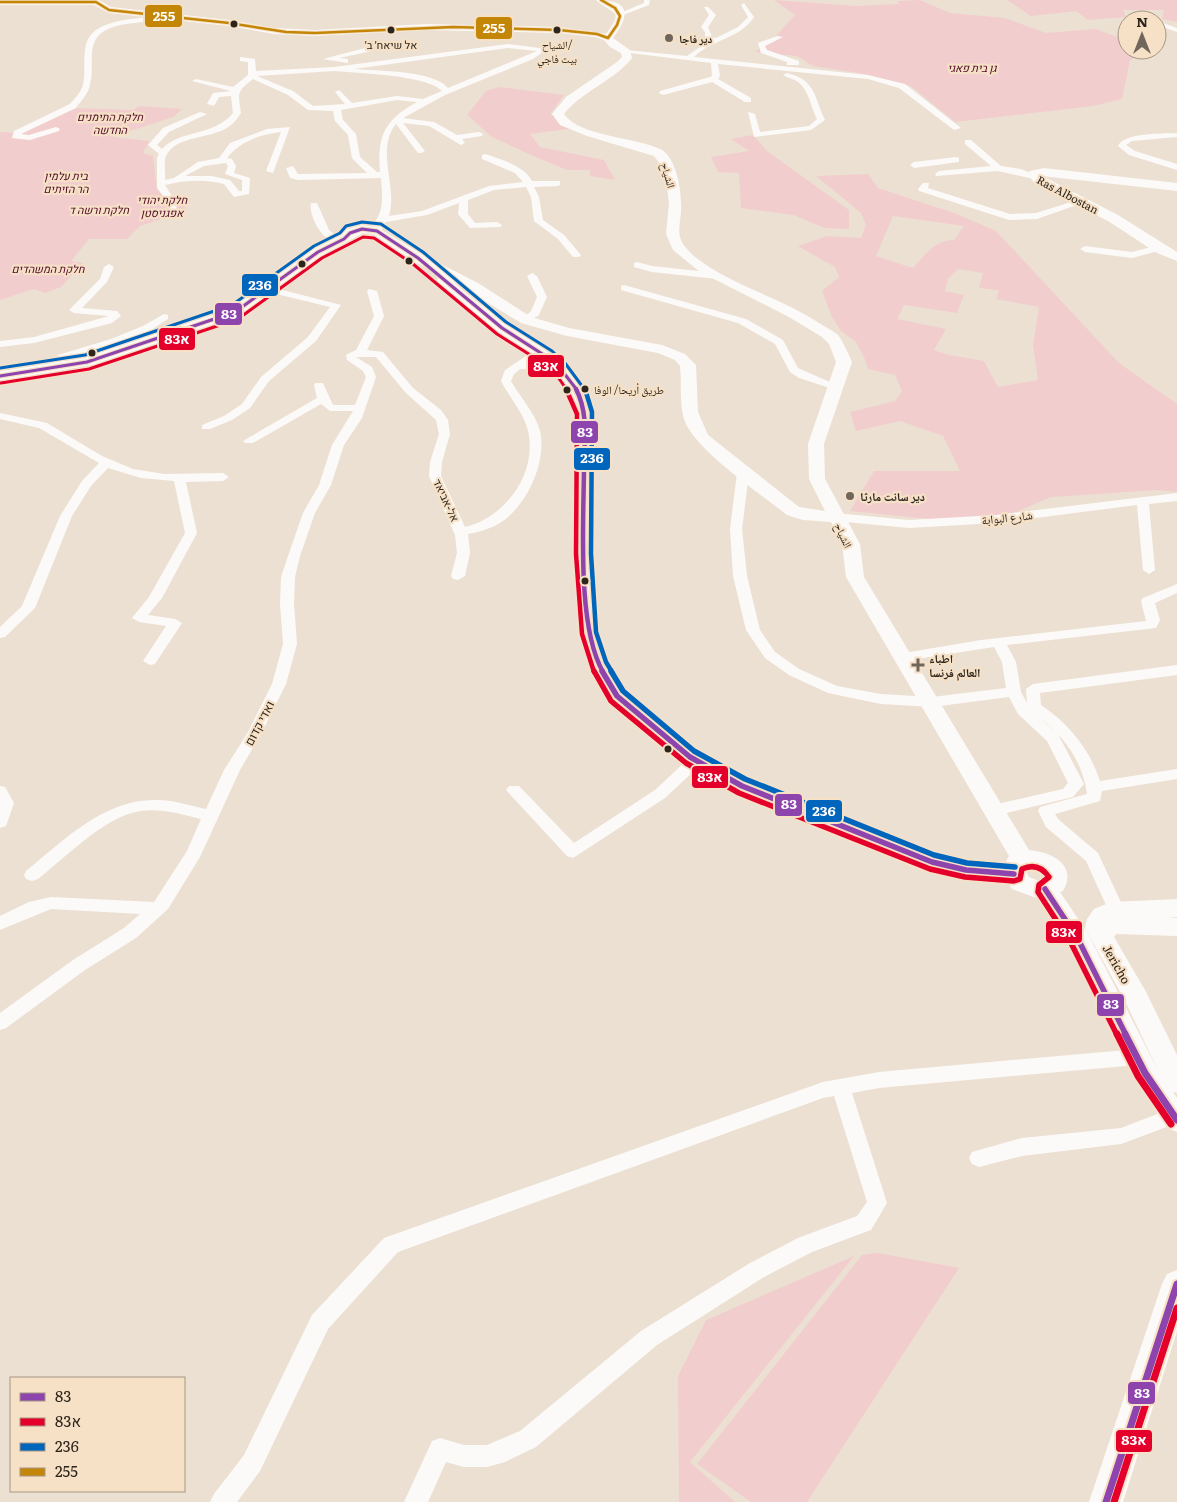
<svg xmlns="http://www.w3.org/2000/svg" width="1177" height="1502" font-family="Literata,'Noto Naskh Arabic',Heebo,serif">
	<rect width="100%" height="100%" fill="#ece0d2"/>
	<g fill="#f2cdce" fill-rule="evenodd">
		<path d="M 774,0 L 856,6 L 898,4 L 899,1 L 920,0 L 950,13 L 1005,18 L 1046,33 L 1096,29 L 1127,41 L 1127,50 L 1152,50 L 1130,60 L 1122,99 L 1093,106 L 955,122 L 911,86 L 859,73 L 813,66 L 797,56 L 755,52 L 775,37 L 795,15 Z"/>
		<path d="M 1007,0 L 1177,0 L 1177,22 L 1162,19 L 1164,10 L 1123,10 L 1126,17 L 1088,20 L 1076,11 L 1031,16 Z"/>
		<path d="M 499,87 L 564,95 L 550,114 L 575,128 L 530,134 L 540,147 L 604,160 L 615,180 L 590,176 L 590,170 L 567,170 L 533,156 L 492,137 L 467,115 L 486,91 Z"/>
		<path d="M 139,106 L 182,109 L 173,117 L 112,137 L 149,141 L 143,153 L 153,156 L 157,190 L 174,197 L 188,210 L 140,226 L 127,239 L 89,239 L 71,261 L 83,263 L 61,287 L 45,293 L 34,289 L 0,300 L 0,132 L 20,133 L 75,108 L 133,110 Z"/>
		<path d="M 753,135 L 767,151 L 849,210 L 849,229 L 825,228 L 793,215 L 741,208 L 739,173 L 718,172 L 711,157 L 749,151 L 731,139 Z"/>
		<path d="M 868,174 L 878,188 L 957,214 L 996,231 L 1119,363 L 1177,404 L 1177,492 L 1157,490 L 1051,497 L 1014,513 L 968,518 L 930,519 L 850,511 L 874,471 L 960,471 L 943,436 L 900,421 L 856,431 L 850,412 L 895,401 L 902,391 L 895,375 L 868,369 L 864,357 L 856,342 L 841,331 L 832,317 L 822,291 L 839,277 L 835,267 L 798,246 L 827,236 L 861,238 L 866,225 L 861,213 L 816,176 ZM 893,216 L 964,226 L 954,240 C 935,240 925,255 913,268 L 876,256 ZM 958,269 L 983,273 L 979,288 L 999,290 L 996,299 L 1039,307 L 1033,345 L 1038,380 L 998,387 L 984,361 L 949,355 L 934,350 L 946,329 L 897,319 L 904,305 L 957,313 L 964,295 L 945,291 L 948,279 Z"/>
		<path d="M 878,1253 L 959,1268 L 807,1502 L 751,1502 L 697,1464 L 862,1255 Z"/>
		<path d="M 854,1256 L 690,1462 L 735,1502 L 679,1502 L 678,1376 L 706,1320 Z"/>
	</g>
	<g fill="none" stroke-linecap="round" stroke-linejoin="round">
		<g fill="#fcfaf8" fill-rule="evenodd">
			<path d="M 644,0 L 650,0 L 649,5 L 623,15 L 618,14 L 644,3 Z"/>
			<path d="M 744,3 L 754,17 C 740,39 712,39 694,57 L 868,75 L 905,84 L 961,128 L 954,130 L 899,88 L 868,79 L 718,64 L 720,76 L 718,79 L 751,98 L 751,102 L 745,102 L 712,82 L 663,95 L 659,93 L 660,91 L 710,77 L 712,76 L 711,63 L 622,52 L 626,50 L 687,56 L 710,40 L 705,38 L 705,32 L 701,27 L 709,15 L 704,7 L 708,7 L 716,15 L 708,27 L 712,37 L 716,38 L 738,27 L 748,17 L 741,5 Z"/>
			<path d="M 161,15 L 163,18 C 146,23 127,22 110,28 C 83,39 96,63 90,85 C 88,94 81,101 76,108 L 21,134 L 29,135 L 56,127 L 60,129 L 59,131 L 30,140 L 12,138 L 14,131 L 70,104 C 75,98 81,92 83,85 C 88,63 76,38 103,26 C 121,18 142,19 161,15 Z"/>
			<path d="M 1157,21 L 1177,28 L 1177,32 L 1157,25 Z"/>
			<path d="M 777,36 L 783,37 L 765,46 L 767,50 L 799,61 L 799,65 L 787,65 L 787,62 L 761,53 L 758,43 Z"/>
			<path d="M 508,44 L 547,49 L 533,59 L 445,95 L 403,118 L 434,122 L 457,135 L 479,132 L 483,134 L 482,136 L 462,139 L 465,143 L 461,145 L 429,126 L 403,123 L 425,151 L 421,153 L 418,153 L 396,124 C 375,150 398,187 389,216 L 422,211 L 489,186 L 523,182 L 515,173 L 482,159 L 482,155 L 485,154 C 500,159 525,166 532,181 L 560,181 L 560,185 L 557,186 L 534,187 L 539,197 L 543,220 L 564,235 L 581,255 L 579,257 L 573,257 L 558,239 L 534,221 L 531,197 L 526,187 L 494,190 L 468,200 L 468,214 L 475,223 L 497,222 L 502,225 L 500,227 L 470,228 L 458,214 L 459,203 L 427,215 L 386,222 L 380,233 L 374,233 L 373,224 C 385,211 382,194 381,178 L 298,180 L 290,178 L 286,168 L 293,166 L 298,174 L 367,173 L 352,158 L 348,135 L 335,121 L 333,111 L 308,110 L 288,95 L 253,79 C 236,92 238,93 241,113 C 238,117 235,122 231,125 C 214,140 176,134 166,156 C 163,163 166,172 165,180 L 174,178 L 198,162 L 219,158 L 230,143 L 267,129 L 290,127 L 273,173 L 266,171 L 281,132 C 261,134 239,142 227,158 L 232,159 L 236,166 L 234,173 L 250,178 L 249,194 L 234,197 L 224,184 C 204,179 185,180 165,185 L 177,204 L 176,212 L 172,215 L 168,212 L 169,204 L 157,188 L 157,158 L 159,154 L 148,145 L 163,128 L 200,112 L 207,114 L 169,132 L 157,145 L 162,149 C 181,129 213,137 233,113 L 231,96 L 219,97 L 214,106 L 207,104 L 213,93 L 231,91 L 192,81 L 196,79 L 233,87 L 248,75 L 248,62 L 240,61 L 240,57 L 255,59 L 256,71 L 334,67 ZM 508,48 L 537,51 L 448,88 C 433,70 377,71 354,69 ZM 334,71 C 356,73 428,75 442,91 L 423,99 L 397,96 L 352,103 L 339,90 L 335,92 L 345,104 L 313,106 L 293,91 L 257,76 ZM 397,100 L 417,102 C 385,120 377,135 380,172 L 377,172 L 360,157 L 356,134 L 343,120 L 341,110 ZM 226,163 L 228,166 L 225,174 L 242,180 L 242,191 L 239,191 L 230,180 L 211,176 L 185,176 L 204,166 Z"/>
			<path d="M 369,47 L 372,51 L 339,58 L 348,59 L 348,63 L 323,59 Z"/>
			<path d="M 787,73 C 816,80 814,97 825,120 L 811,130 L 754,137 L 748,112 L 755,114 L 760,132 L 809,126 L 817,119 C 811,108 809,90 798,82 C 794,79 788,78 783,75 Z"/>
			<path d="M 1177,133 L 1177,137 L 1132,141 L 1126,145 L 1135,151 L 1177,164 L 1177,170 L 1129,155 L 1118,146 C 1124,132 1163,134 1177,133 Z"/>
			<path d="M 965,140 L 971,140 L 1001,166 L 1021,169 L 1038,176 L 1034,179 L 998,171 L 936,176 L 935,174 L 939,171 L 991,166 L 965,144 Z"/>
			<path d="M 956,157 L 959,158 L 959,162 L 914,168 L 910,165 L 914,162 Z"/>
			<path d="M 923,183 L 929,183 L 928,188 L 1010,214 L 1036,213 L 1081,199 L 1085,202 L 1037,219 L 1009,220 L 919,191 L 918,189 Z"/>
			<path d="M 311,203 L 317,203 L 329,230 L 341,239 L 341,243 C 325,246 308,217 311,203 Z"/>
			<path d="M 1159,245 L 1162,246 L 1162,250 L 1132,258 L 1085,252 L 1080,249 L 1085,246 L 1132,252 Z"/>
			<path d="M 637,262 L 652,266 L 717,273 L 722,276 L 717,279 L 652,272 L 634,267 L 634,263 Z"/>
			<path d="M 109,264 L 114,267 L 107,282 L 82,308 L 117,311 L 121,316 L 112,323 L 34,343 L 0,347 L 0,341 L 34,337 L 109,316 L 74,313 L 69,310 L 100,279 L 104,267 Z"/>
			<path d="M 532,273 L 537,276 L 547,297 L 539,315 L 526,323 L 521,320 L 531,311 L 537,297 L 527,276 Z"/>
			<path d="M 624,285 L 746,319 L 783,340 L 798,368 L 841,387 L 836,390 L 799,378 L 790,372 L 775,344 L 738,323 L 621,290 L 621,286 Z"/>
			<path d="M 267,286 L 341,305 L 316,341 L 269,381 L 250,408 L 232,420 L 210,429 L 202,429 L 202,425 L 224,416 L 242,404 L 261,377 L 308,337 L 330,307 L 264,291 L 264,287 Z"/>
			<path d="M 369,289 L 377,291 L 384,316 L 367,350 L 383,352 L 413,388 L 441,410 L 448,420 L 450,434 L 442,462 L 441,476 L 465,527 C 505,518 538,473 528,431 C 524,413 509,397 501,381 L 505,370 L 526,356 L 526,346 L 531,343 L 536,346 L 536,357 L 532,362 L 564,366 L 564,370 L 520,369 L 514,374 L 511,381 C 520,397 535,413 540,431 C 547,462 527,506 500,523 C 490,529 479,532 468,534 L 470,553 L 465,576 L 458,580 L 453,579 L 451,576 L 457,553 L 455,535 L 429,476 L 430,462 L 439,434 L 436,420 L 405,392 L 376,357 L 356,357 L 372,367 L 376,377 L 362,418 L 344,445 L 331,485 L 315,513 L 300,556 L 295,577 L 294,604 L 297,644 L 286,684 L 261,734 L 240,770 L 200,857 L 168,909 L 136,938 L 85,970 L 6,1028 L 0,1030 L 0,1013 L 73,960 L 124,928 L 140,914 L 51,909 L 0,930 L 0,916 L 29,902 L 51,897 L 154,902 L 187,851 L 201,819 C 181,814 161,808 140,811 C 104,817 66,857 38,879 L 32,881 L 26,879 L 24,875 L 26,871 C 64,840 105,798 158,800 C 174,800 190,806 206,809 L 224,770 L 247,734 L 272,684 L 283,644 L 280,604 L 281,577 L 288,556 L 303,513 L 319,485 L 332,445 L 353,411 L 330,411 L 321,404 L 253,443 L 245,443 L 243,441 L 317,398 L 314,385 L 315,383 L 323,383 L 333,405 L 355,405 L 366,377 L 363,371 L 347,360 L 346,355 L 356,350 L 374,316 L 367,291 Z"/>
			<path d="M 164,314 L 168,315 L 168,319 L 151,330 L 119,343 L 66,359 L 58,370 L 50,370 L 49,368 L 58,355 L 111,339 L 143,326 Z"/>
			<path d="M 0,413 L 47,423 L 102,456 L 133,469 L 164,474 L 223,473 L 229,477 L 223,481 L 186,482 L 197,533 L 162,598 L 148,615 L 175,619 L 182,623 L 155,664 L 150,665 L 143,661 L 166,626 L 139,622 L 132,618 L 149,597 L 185,533 L 174,481 L 141,478 L 108,468 L 91,486 L 72,516 L 35,608 L 5,637 L 0,638 L 0,627 L 22,606 L 60,516 L 82,481 L 99,463 L 39,428 L 0,419 Z"/>
			<path d="M 743,469 L 749,473 L 742,529 L 747,576 L 760,630 L 775,652 L 799,669 L 837,686 L 881,694 L 932,697 L 1006,688 L 1002,662 L 994,647 L 904,661 L 897,657 L 904,653 L 981,640 L 1146,621 L 1141,601 L 1143,598 L 1177,584 L 1177,593 L 1155,603 L 1160,620 L 1156,628 L 1007,645 L 1016,662 L 1021,692 L 1027,703 L 1026,689 L 1033,684 L 1177,665 L 1177,675 L 1040,693 L 1041,705 C 1069,724 1089,748 1100,781 L 1177,769 L 1177,779 L 1102,791 L 1100,801 L 1055,814 L 1058,819 L 1098,853 L 1125,911 L 1123,916 L 1117,917 L 1111,916 L 1086,861 L 1046,827 L 1038,811 L 1040,807 L 1087,794 C 1083,763 1065,737 1041,719 L 1058,734 L 1084,784 L 1073,797 L 994,816 L 988,814 L 986,810 L 988,806 L 1063,789 L 1068,783 L 1047,741 L 1018,714 L 1009,697 L 932,707 L 881,704 L 828,693 L 789,675 L 765,658 L 746,630 L 733,576 L 730,529 L 737,473 Z"/>
			<path d="M 1177,493 L 1177,501 L 1149,504 L 1155,570 L 1149,574 L 1143,570 L 1137,505 L 996,523 L 909,528 L 835,521 L 829,517 L 835,513 L 909,520 L 996,515 Z"/>
			<path d="M 690,761 L 695,762 L 698,766 L 695,770 L 665,798 L 573,858 L 567,856 L 506,790 L 509,786 L 519,786 L 574,843 L 655,790 L 685,762 Z"/>
			<path d="M 0,786 L 5,787 L 14,803 L 6,826 L 0,828 Z"/>
			<path d="M 1137,1049 L 1144,1052 L 1146,1057 L 1144,1062 L 1137,1065 L 879,1088 L 852,1093 L 887,1203 L 871,1230 L 812,1252 L 764,1277 L 657,1345 L 536,1447 L 505,1462 L 487,1467 L 464,1467 L 446,1462 L 428,1502 L 404,1502 L 432,1441 L 440,1438 L 464,1445 L 487,1445 L 520,1431 L 641,1331 L 750,1263 L 798,1238 L 857,1216 L 867,1202 L 834,1096 L 823,1098 L 398,1252 L 328,1329 L 260,1471 L 237,1502 L 210,1502 L 214,1494 L 244,1455 L 312,1315 L 384,1238 L 823,1082 L 879,1072 Z"/>
			<path d="M 1173,1108 L 1177,1109 L 1177,1123 L 1121,1144 L 1022,1156 L 979,1167 L 972,1164 L 969,1158 L 972,1152 L 1022,1138 L 1121,1128 Z"/>
		</g>
		<g fill="#fcfaf8" fill-rule="evenodd">
			<path d="M 0,0 L 99,0 L 111,7 L 229,20 L 274,28 L 315,30 L 428,24 L 559,27 L 606,34 C 625,9 613,15 596,0 C 630,0 631,14 613,38 L 630,50 L 632,58 C 614,81 582,91 564,114 C 579,137 638,137 662,150 C 677,159 682,194 681,210 C 681,220 677,230 681,240 C 683,246 690,252 695,257 C 732,286 780,297 819,323 C 825,327 832,330 838,335 C 844,343 848,353 852,362 L 824,444 L 825,479 L 860,544 L 864,577 L 1029,850 C 1052,852 1078,865 1063,891 L 1060,892 L 1087,932 L 1159,1072 L 1125,1001 L 1085,928 L 1087,919 L 1094,909 L 1111,902 L 1177,899 L 1177,917 L 1168,917 L 1177,918 L 1177,936 L 1116,934 L 1114,937 L 1145,990 L 1177,1055 L 1177,1093 L 1173,1092 L 1177,1098 L 1177,1132 L 1167,1128 L 1136,1081 L 1068,944 L 1039,899 L 1012,889 L 1008,882 L 966,879 L 924,868 L 734,791 L 682,762 L 610,701 L 589,665 L 579,633 L 576,597 L 577,413 C 562,369 534,357 499,332 C 477,317 457,300 438,283 L 436,280 L 443,276 L 413,261 L 373,234 L 363,233 L 323,255 L 240,315 L 92,365 L 0,381 L 0,371 L 84,358 L 230,309 L 313,249 L 339,236 L 345,230 L 362,225 L 377,227 L 423,255 L 478,283 L 531,317 L 569,328 L 662,345 L 685,354 L 696,365 L 698,412 L 708,435 L 799,507 L 825,511 L 809,479 L 808,444 L 836,362 L 829,344 L 822,337 L 789,317 L 700,272 L 673,250 L 666,234 L 669,203 L 666,179 L 660,164 L 654,156 L 587,136 L 560,125 L 552,114 L 566,97 L 617,62 L 622,57 L 621,53 L 610,47 L 604,40 L 595,37 L 559,33 L 428,30 L 315,36 L 274,34 L 229,26 L 109,13 L 94,5 L 0,5 ZM 452,281 L 521,323 L 567,336 L 658,353 L 675,360 L 680,366 C 682,384 679,402 684,419 C 693,449 761,494 787,515 L 803,520 L 831,522 L 842,544 L 846,577 L 1009,856 L 1004,865 L 966,861 L 936,855 L 750,781 L 698,752 L 625,692 L 609,665 L 599,633 L 594,597 L 593,413 C 577,367 548,352 510,326 C 490,312 470,297 452,281 ZM 1029,866 L 1038,869 L 1045,876 L 1045,879 L 1039,881 L 1029,877 L 1025,869 Z"/>
			<path d="M 1044,168 L 1177,183 L 1177,191 L 1042,176 L 1118,215 L 1177,252 L 1177,261 L 1157,253 L 1108,221 L 1035,184 L 1028,174 L 1030,171 Z"/>
			<path d="M 1177,1270 L 1177,1331 L 1123,1502 L 1089,1502 L 1162,1284 L 1167,1274 Z"/>
		</g>
		<g stroke="#f6e1c7" stroke-width="5.5">
			<path id="bus-1-far3" d="M 0,376 L 87,362 L 235,312 L 318,252 L 344,239 L 350,233 L 362,229 L 377,231 L 418,258 L 502,328 L 547,357 L 560,368 L 577,390"/>
		</g>
		<g stroke="#f6e1c7" stroke-width="8">
			<path id="bus-1-far2" d="M 576,389 C 588,412 585,438 584,464 C 584,518 576,625 603,672"/>
		</g>
		<g stroke="#f6e1c7" stroke-width="9">
			<g id="bus-1-far1">
				<path d="M 602,671 L 617,696 L 690,757 L 742,786 L 932,862 L 966,870 L 1014,874"/>
				<path d="M 1045,889 L 1078,939 L 1126,1035"/>
			</g>
		</g>
		<g stroke="#f6e1c7" stroke-width="11">
			<g id="bus-1">
				<path d="M 1125,1034 L 1145,1073 L 1177,1120"/>
				<path d="M 1106,1502 L 1177,1284"/>
			</g>
		</g>
		<g stroke="#f6e1c7" stroke-width="5.5">
			<path id="bus-2-far3" d="M 1,383 L 89,369 L 238,319 L 322,258 L 363,237 L 374,238 L 413,264 L 497,334 L 543,363 L 555,373 L 567,390"/>
		</g>
		<g stroke="#f6e1c7" stroke-width="8">
			<path id="bus-2-far2" d="M 566,389 L 577,414 L 576,554 L 582,634 L 594,672"/>
		</g>
		<g stroke="#f6e1c7" stroke-width="9">
			<path id="bus-2-far1" d="M 594,671 L 611,701 L 686,763 L 739,793 L 930,869 L 965,877 L 1014,881 L 1020,879 L 1022,869 C 1033,864 1042,867 1049,877 L 1039,885 L 1038,892 L 1071,943 L 1117,1035"/>
		</g>
		<g stroke="#f6e1c7" stroke-width="11">
			<g id="bus-2">
				<path d="M 1117,1034 L 1138,1076 L 1171,1124"/>
				<path d="M 1114,1502 L 1177,1308"/>
			</g>
		</g>
		<g stroke="#f6e1c7" stroke-width="5.5">
			<path id="bus-3-far2" d="M 0,368 L 85,355 L 232,305 L 314,246 L 340,233 L 346,226 L 362,222 L 381,224 L 423,252 L 506,322 L 552,351 L 565,363 L 585,390"/>
		</g>
		<g stroke="#f6e1c7" stroke-width="8">
			<path id="bus-3-far1" d="M 585,389 L 592,412 L 591,554 L 596,632 L 606,662 L 612,672"/>
		</g>
		<g stroke="#f6e1c7" stroke-width="9">
			<path id="bus-3" d="M 611,671 L 623,691 L 694,751 L 745,779 L 934,855 L 967,863 L 1015,867"/>
		</g>
		<g stroke="#f6e1c7" stroke-width="4.5">
			<path id="bus-4" d="M 0,2 L 96,2 L 109,10 L 229,23 L 286,32 L 315,33 L 453,27 L 559,30 L 597,34 L 608,38 L 617,25 L 620,16 L 615,8 L 601,0"/>
		</g>
		<use href="#bus-1-far3" stroke="#8e44ad" stroke-width="3"/>
		<use href="#bus-1-far2" stroke="#8e44ad" stroke-width="4.5"/>
		<use href="#bus-1-far1" stroke="#8e44ad" stroke-width="5.5"/>
		<use href="#bus-1" stroke="#8e44ad" stroke-width="7"/>
		<use href="#bus-2-far3" stroke="#e4002b" stroke-width="3"/>
		<use href="#bus-2-far2" stroke="#e4002b" stroke-width="4.5"/>
		<use href="#bus-2-far1" stroke="#e4002b" stroke-width="5.5"/>
		<use href="#bus-2" stroke="#e4002b" stroke-width="7"/>
		<use href="#bus-3-far2" stroke="#0065bd" stroke-width="3"/>
		<use href="#bus-3-far1" stroke="#0065bd" stroke-width="4.5"/>
		<use href="#bus-3" stroke="#0065bd" stroke-width="5.5"/>
		<use href="#bus-4" stroke="#c48607" stroke-width="2.5"/>
	</g>
	<g fill="#2d251c" stroke="#f6e1c7" stroke-width="2">
		<circle cx="234" cy="24" r="4.5"/>
		<circle cx="391" cy="30" r="4.5"/>
		<circle cx="557" cy="30" r="4.5"/>
		<circle cx="409" cy="261" r="4.5"/>
		<circle cx="302" cy="264" r="4.5"/>
		<circle cx="92" cy="353" r="4.5"/>
		<circle cx="585" cy="389" r="4.5"/>
		<circle cx="567" cy="390" r="4.5"/>
		<circle cx="585" cy="581" r="4.5"/>
		<circle cx="668" cy="749" r="4.5"/>
	</g>
	<g fill="#70665c" stroke="#f6e1c7" stroke-width="2">
		<circle cx="669" cy="38" r="5"/>
		<circle cx="850" cy="496" r="5"/>
		<path d="M915.5 657.5h5v5h5v5h-5v5h-5v-5h-5v-5h5z"/>
	</g>
	<g text-anchor="middle" dominant-baseline="central" stroke-width="4.5" stroke-linejoin="round" paint-order="stroke">
		<g font-size="11" font-weight="bold" fill="#2d251c" stroke="#f6e1c7" text-anchor="start">
			<text x="679" y="38">دير فاجا</text>
		</g>
		<g font-size="11" fill="#2d251c" stroke="#f6e1c7">
			<text x="391" y="44">אל שיאח׳ ב׳</text>
			<text x="557" y="44">الشياح/<tspan x="557" dy="14">بيت فاجي</tspan></text>
			<text x="594" y="389" text-anchor="start">طريق أريحا/ الوفا</text>
		</g>
		<g font-size="11" font-style="italic" fill="#4f0724" stroke="#f6e1c7">
			<text x="972" y="67">גן בית פאגי</text>
			<text x="110" y="116">חלקת התימנים<tspan x="110" dy="13">החדשה</tspan></text>
			<text x="66" y="175">בית עלמין<tspan x="66" dy="13">הר הזיתים</tspan></text>
			<text x="162" y="199">חלקת יהודי<tspan x="162" dy="13">אפגניסטן</tspan></text>
			<text x="99" y="209">חלקת ורשה ד</text>
			<text x="48" y="268">חלקת המשהדים</text>
		</g>
		<g font-size="11" fill="#2d251c" stroke="#f6e1c7">
			<text transform="translate(669 175) rotate(74)">الشياح</text>
			<text transform="translate(1068 194) rotate(28)">Ras Albostan</text>
			<text transform="translate(447 500) rotate(65)">אל-אביאד</text>
			<text transform="translate(844 535) rotate(64)">الشياح</text>
		</g>
		<g font-size="12" font-weight="bold" fill="#2d251c" stroke="#f6e1c7" text-anchor="start">
			<text x="860" y="496">دير سانت مارثا</text>
			<text x="929" y="658">اطباء<tspan x="929" dy="14">العالم فرنسا</tspan></text>
		</g>
		<g font-size="12" fill="#2d251c" stroke="#f6e1c7">
			<text transform="translate(1007 517) rotate(-6)">شارع البوابة</text>
			<text transform="translate(259 723) rotate(-62)">ואדי קדום</text>
			<text transform="translate(1117 964) rotate(60)">Jericho</text>
		</g>
	</g>
	<g stroke="#f6e1c7" stroke-width="2">
		<rect x="144" y="4" width="39" height="24" rx="5" fill="#c48607"/>
		<rect x="475" y="16" width="38" height="24" rx="5" fill="#c48607"/>
		<rect x="241" y="273" width="38" height="24" rx="5" fill="#0065bd"/>
		<rect x="214" y="302" width="29" height="24" rx="5" fill="#8e44ad"/>
		<rect x="158" y="327" width="38" height="24" rx="5" fill="#e4002b"/>
		<rect x="527" y="354" width="38" height="24" rx="5" fill="#e4002b"/>
		<rect x="570" y="420" width="29" height="24" rx="5" fill="#8e44ad"/>
		<rect x="573" y="447" width="38" height="24" rx="5" fill="#0065bd"/>
		<rect x="691" y="765" width="38" height="24" rx="5" fill="#e4002b"/>
		<rect x="774" y="793" width="29" height="24" rx="5" fill="#8e44ad"/>
		<rect x="805" y="799" width="38" height="24" rx="5" fill="#0065bd"/>
		<rect x="1045" y="920" width="38" height="24" rx="5" fill="#e4002b"/>
		<rect x="1096" y="993" width="29" height="24" rx="5" fill="#8e44ad"/>
		<rect x="1127" y="1381" width="29" height="24" rx="5" fill="#8e44ad"/>
		<rect x="1115" y="1429" width="38" height="24" rx="5" fill="#e4002b"/>
	</g>
	<g font-size="14" text-anchor="middle" font-weight="bold" fill="#fff">
		<text x="164" y="21">255</text>
		<text x="494" y="33">255</text>
		<text x="260" y="290">236</text>
		<text x="229" y="319">83</text>
		<text x="177" y="344">83א</text>
		<text x="546" y="371">83א</text>
		<text x="585" y="437">83</text>
		<text x="592" y="463">236</text>
		<text x="710" y="782">83א</text>
		<text x="789" y="809">83</text>
		<text x="824" y="816">236</text>
		<text x="1064" y="937">83א</text>
		<text x="1111" y="1009">83</text>
		<text x="1142" y="1398">83</text>
		<text x="1134" y="1445">83א</text>
	</g>
	<rect x="10" y="1377" width="175" height="115" fill="#f6e1c7" stroke="#a69683"/>
	<rect x="20" y="1393" width="25" height="8" fill="#8e44ad" stroke="#a69683"/>
	<text x="55" y="1402" font-size="15" fill="#2d251c">83</text>
	<rect x="20" y="1418" width="25" height="8" fill="#e4002b" stroke="#a69683"/>
	<text x="55" y="1427" font-size="15" fill="#2d251c">83א</text>
	<rect x="20" y="1443" width="25" height="8" fill="#0065bd" stroke="#a69683"/>
	<text x="55" y="1452" font-size="15" fill="#2d251c">236</text>
	<rect x="20" y="1468" width="25" height="8" fill="#c48607" stroke="#a69683"/>
	<text x="55" y="1477" font-size="15" fill="#2d251c">255</text>
	<g transform="translate(1142 35)"><circle r="24" fill="#f6e1c7" stroke="#a69683"/>
	<path d="M0-4L9 19L0 12L-9 19Z" fill="#70665c"/>
	<text y="-8" font-size="14" font-weight="bold" text-anchor="middle" fill="#2d251c">N</text>
	</g>
</svg>
